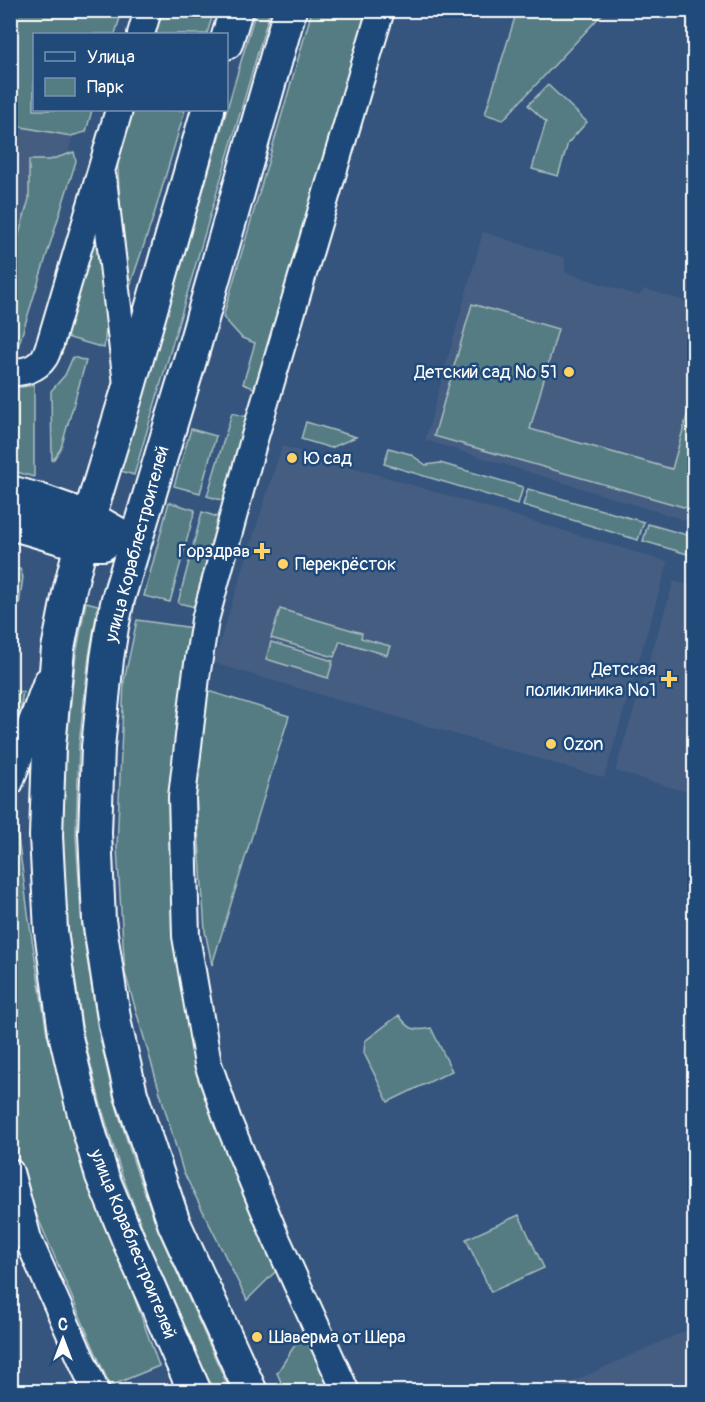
<svg xmlns="http://www.w3.org/2000/svg" width="705" height="1402" font-family="Pangolin,sans-serif">
	<rect width="100%" height="100%" fill="#35557e"/>
	<filter id="ink" filterUnits="userSpaceOnUse"><feTurbulence type="fractalNoise" baseFrequency=".0167" numOctaves="2"/><feDisplacementMap in="SourceGraphic" scale="12" xChannelSelector="R" yChannelSelector="G"/><feConvolveMatrix kernelMatrix="1 2 1 2 8 2 1 2 1" color-interpolation-filters="sRGB"/></filter>
	<g filter="url(#ink)">
		<g fill="#445d81">
			<path d="M 11,11 L 34,34 L 34,110 L 80,110 L 17,341 L 11,346 Z"/>
			<path d="M 483,232 L 565,258 L 565,272 L 639,296 L 645,289 L 694,304 L 694,523 L 425,440 Z"/>
			<path d="M 282,446 L 668,562 L 604,778 L 213,663 Z"/>
			<path d="M 674,581 L 694,587 L 694,794 L 615,771 Z"/>
			<path d="M 694,1327 L 694,1391 L 552,1391 L 631,1355 Z"/>
		</g>
		<g fill="#547c83" stroke="#aabec1" stroke-width="1.5">
			<path d="M 11,10 L 122,11 L 115,34 L 34,34 L 34,110 L 92,110 L 86,132 L 71,136 L 11,125 Z"/>
			<path d="M 256,10 L 270,11 L 134,475 L 121,471 Z"/>
			<path d="M 159,11 L 214,11 L 207,34 L 152,34 Z"/>
			<path d="M 312,11 L 369,11 L 259,390 L 243,384 L 255,343 L 242,338 L 223,317 Z"/>
			<path d="M 517,11 L 605,11 L 503,120 L 485,114 Z"/>
			<path d="M 548,85 L 587,122 L 568,143 L 558,176 L 532,169 L 546,122 L 528,105 Z"/>
			<path d="M 130,110 L 185,110 L 154,215 L 130,286 L 128,287 L 125,286 L 117,154 Z"/>
			<path d="M 74,152 L 76,161 L 18,347 L 11,344 L 11,262 L 29,199 L 29,160 L 50,160 Z"/>
			<path d="M 94,234 L 99,235 L 107,318 L 104,348 L 63,336 Z"/>
			<path d="M 472,304 L 558,329 L 530,429 L 672,469 L 694,391 L 694,510 L 434,436 Z"/>
			<path d="M 73,357 L 86,361 L 61,448 L 54,459 L 52,460 L 51,391 L 65,375 Z"/>
			<path d="M 34,385 L 34,477 L 10,470 L 11,387 L 22,387 Z"/>
			<path d="M 232,413 L 250,418 L 225,501 L 207,496 Z"/>
			<path d="M 306,422 L 356,437 L 331,448 L 301,439 Z"/>
			<path d="M 191,429 L 216,436 L 200,493 L 174,486 Z"/>
			<path d="M 389,448 L 410,454 L 426,465 L 440,463 L 523,487 L 518,504 L 384,464 Z"/>
			<path d="M 528,489 L 644,522 L 638,540 L 523,505 Z"/>
			<path d="M 169,502 L 195,510 L 170,602 L 144,596 Z"/>
			<path d="M 202,512 L 221,518 L 196,607 L 178,603 Z"/>
			<path d="M 648,524 L 694,537 L 694,556 L 643,541 Z"/>
			<path d="M 17,569 L 20,569 L 23,577 L 11,662 L 11,574 Z"/>
			<path d="M 86,602 L 98,605 L 89,656 L 79,745 L 76,836 L 82,926 L 98,1029 L 114,1099 L 135,1166 L 158,1230 L 230,1391 L 213,1391 L 146,1237 L 121,1172 L 100,1102 L 83,1033 L 68,929 L 62,837 L 66,746 L 76,655 Z"/>
			<path d="M 280,609 L 362,633 L 361,638 L 390,646 L 387,655 L 340,641 L 334,657 L 271,638 Z"/>
			<path d="M 137,620 L 193,628 L 182,961 L 277,1270 L 247,1300 L 183,1171 L 125,973 L 117,848 L 124,681 Z"/>
			<path d="M 271,642 L 333,661 L 328,678 L 266,659 Z"/>
			<path d="M 11,690 L 23,692 L 14,750 L 11,759 Z"/>
			<path d="M 208,691 L 289,716 L 212,965 L 205,931 L 196,797 Z"/>
			<path d="M 16,822 L 29,920 L 47,1034 L 89,1171 L 159,1366 L 110,1386 L 29,1197 L 11,1131 L 10,835 Z"/>
			<path d="M 399,1015 C 408,1029 415,1032 431,1028 L 452,1071 L 388,1102 L 364,1053 L 365,1041 Z"/>
			<path d="M 519,1215 L 544,1268 L 491,1292 L 466,1239 Z"/>
			<path d="M 307,1326 L 337,1391 L 285,1391 L 277,1373 Z"/>
		</g>
		<g fill="none" stroke-linecap="round" stroke-linejoin="round">
			<g stroke="#fff" stroke-width="30">
				<g id="minor">
					<path d="M 141,34 L 148,10"/>
					<path d="M 103,179 L 127,384"/>
					<path d="M 10,372 C 22,373 37,369 44,358 C 47,354 48,348 50,344 L 119,110"/>
					<path d="M 10,782 L 47,681"/>
					<path d="M 10,1172 L 28,1239 L 96,1392"/>
					<path d="M 346,1392 L 276,1238 L 228,1121 L 208,1064 L 186,936 L 182,797 L 196,677 L 205,620 L 255,436 L 381,10"/>
				</g>
			</g>
			<g stroke="#fff" stroke-width="36">
				<g id="major">
					<path d="M 226,43 L 236,10"/>
					<path d="M 10,492 L 39,500 L 90,518 L 134,543"/>
					<path d="M 10,523 L 81,544 L 103,544"/>
					<path d="M 195,1392 L 130,1244 L 102,1176 L 82,1106 L 65,1033 L 51,931 L 46,836 L 49,747 L 58,649 L 70,588 L 81,544 L 128,390 L 208,110"/>
					<path d="M 251,1392 L 174,1223 L 131,1094 L 115,1024 L 99,920 L 95,833 L 98,747 L 107,659 L 112,627 L 118,599 L 194,347 L 290,10"/>
				</g>
			</g>
			<use href="#minor" stroke="#1f4a7a" stroke-width="26"/>
			<use href="#major" stroke="#1f4a7a" stroke-width="32"/>
		</g>
	</g>
	<g fill="#ffd166" stroke="#1f4a7a" stroke-width="2">
		<circle cx="569" cy="372" r="6"/>
		<circle cx="292" cy="458" r="6"/>
		<path d="M259 542h6v6h6v6h-6v6h-6v-6h-6v-6h6z"/>
		<circle cx="283" cy="564" r="6"/>
		<path d="M666 670h6v6h6v6h-6v6h-6v-6h-6v-6h6z"/>
		<circle cx="551" cy="744" r="6"/>
		<circle cx="257" cy="1337" r="6"/>
	</g>
	<g text-anchor="middle" dominant-baseline="central" stroke-width="5" stroke-linejoin="round" paint-order="stroke">
		<g font-size="18" fill="#fff" stroke="#1f4a7a" text-anchor="start">
			<text x="557" y="372" text-anchor="end">Детский сад № 51</text>
			<text x="304" y="458">Ю сад</text>
			<text x="250" y="551" text-anchor="end">Горздрав</text>
			<text x="295" y="564">Перекрёсток</text>
			<text x="656" y="669" text-anchor="end">Детская<tspan x="656" dy="21">поликлиника №1</tspan></text>
			<text x="563" y="744">Ozon</text>
			<text x="269" y="1337">Шаверма от Шера</text>
		</g>
		<g font-size="18" fill="#fff" stroke="#1f4a7a">
			<text transform="translate(137 544) rotate(-75)">улица Кораблестроителей</text>
			<text transform="translate(133 1244) rotate(68)">улица Кораблестроителей</text>
		</g>
	</g>
	<rect width="705" height="1402" fill="none" stroke="#1f4a7a" stroke-width="36"/>
	<rect x="18" y="18" width="669" height="1366" fill="none" stroke="#fff" stroke-width="2" filter="url(#ink)"/>
	<rect x="33" y="33" width="195" height="78" fill="#1f4a7a" stroke="#7992af" stroke-width="1.5"/>
	<rect x="45" y="52" width="30" height="9" fill="#1f4a7a" stroke="#7992af" stroke-width="1.5"/>
	<text x="87" y="63" font-size="18" fill="#ffffff">Улица</text>
	<rect x="45" y="78" width="30" height="18" fill="#547c83" stroke="#7992af" stroke-width="1.5"/>
	<text x="87" y="93" font-size="18" fill="#ffffff">Парк</text>
	<g transform="translate(63 1339)" stroke="#1f4a7a" stroke-width="4.5" paint-order="stroke">
	<path d="M0-4.5L10 22L0 15L-10 22Z" fill="#ffffff"/>
	<text y="-9" font-size="16" font-weight="bold" text-anchor="middle" fill="#ffffff">С</text>
	</g>
</svg>
